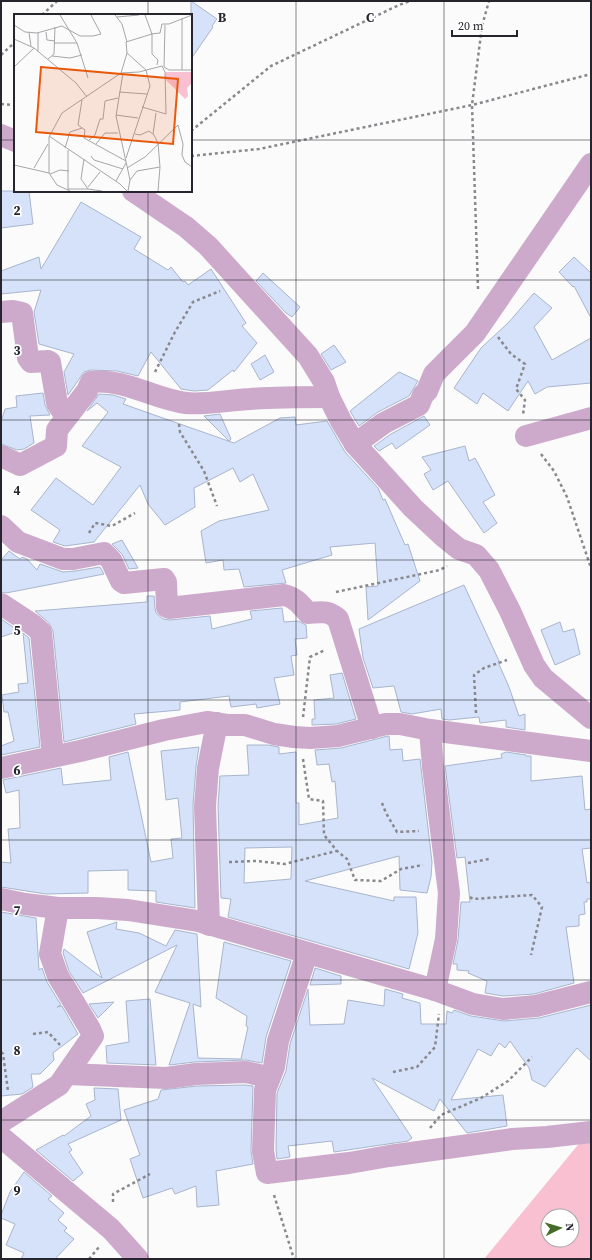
<svg xmlns="http://www.w3.org/2000/svg" width="592" height="1260" font-family="'Source Serif 4',serif">
	<rect width="100%" height="100%" fill="#fbfbfb"/>
	<path fill="#f8c0d0" fill-rule="evenodd" d="M 591,1129 L 591,1259 L 484,1259 ZM 548,1216 L 572,1216 L 572,1240 L 548,1240 Z"/>
	<g fill="#d5e2fa" stroke="#a8b5cc" fill-rule="evenodd">
		<path d="M 191,1 L 217,19 L 212,26 L 213,27 L 191,59 Z"/>
		<path d="M 1,191 L 29,191 L 33,224 L 1,228 Z"/>
		<path d="M 81,202 L 141,237 L 134,249 L 168,270 L 171,267 L 183,282 L 185,281 L 188,285 L 211,269 L 246,323 L 242,326 L 257,343 L 234,372 L 233,370 L 208,390 L 194,391 L 181,389 L 151,352 L 138,376 L 117,371 L 90,370 L 84,372 L 68,395 L 64,372 L 74,354 L 39,344 L 34,312 L 41,290 L 1,294 L 1,271 L 39,257 L 41,269 Z"/>
		<path d="M 574,257 L 591,273 L 591,318 L 574,286 L 573,287 L 559,272 Z"/>
		<path d="M 263,273 L 300,307 L 292,317 L 286,313 L 256,281 Z"/>
		<path d="M 534,293 L 552,308 L 534,327 L 552,360 L 591,338 L 591,383 L 547,387 L 535,394 L 528,381 L 508,411 L 483,393 L 477,404 L 454,388 L 481,348 L 509,322 Z"/>
		<path d="M 334,345 L 346,362 L 331,370 L 321,354 Z"/>
		<path d="M 265,355 L 274,372 L 260,380 L 251,364 Z"/>
		<path d="M 399,372 L 418,381 L 409,396 L 378,412 L 359,426 L 350,411 Z"/>
		<path d="M 43,393 L 45,405 L 50,415 L 30,416 L 34,443 L 24,449 L 17,450 L 1,444 L 1,422 L 5,409 L 17,407 L 16,396 Z"/>
		<path d="M 99,394 L 113,395 L 126,399 L 123,404 L 234,443 L 280,418 L 295,417 L 296,425 L 327,421 L 345,452 L 378,488 L 383,500 L 385,499 L 405,545 L 408,544 L 420,581 L 368,620 L 366,587 L 378,586 L 375,543 L 330,547 L 332,555 L 282,570 L 286,583 L 244,587 L 239,569 L 224,570 L 223,560 L 206,563 L 201,531 L 219,521 L 269,510 L 253,474 L 240,482 L 233,468 L 194,488 L 195,507 L 165,525 L 148,504 L 140,485 L 94,542 L 65,546 L 53,542 L 60,530 L 31,510 L 56,478 L 93,505 L 121,467 L 82,446 L 108,412 L 97,403 L 87,411 Z"/>
		<path d="M 220,414 L 231,439 L 229,441 L 204,416 Z"/>
		<path d="M 424,416 L 430,425 L 396,449 L 392,443 L 379,451 L 374,446 L 391,434 Z"/>
		<path d="M 465,446 L 469,461 L 475,458 L 495,495 L 483,502 L 497,523 L 484,533 L 448,481 L 433,490 L 424,474 L 431,470 L 422,457 Z"/>
		<path d="M 122,540 L 138,568 L 129,569 L 122,554 L 112,544 Z"/>
		<path d="M 9,551 L 20,559 L 22,557 L 27,559 L 37,570 L 40,564 L 63,572 L 75,571 L 100,567 L 104,574 L 6,593 L 1,592 L 1,560 Z"/>
		<path d="M 464,585 L 499,661 L 498,662 L 509,687 L 519,716 L 525,714 L 525,730 L 506,727 L 506,720 L 480,723 L 479,717 L 449,720 L 442,719 L 441,709 L 412,714 L 401,712 L 394,686 L 373,688 L 363,658 L 359,629 Z"/>
		<path d="M 147,596 L 154,596 L 155,608 L 156,613 L 163,619 L 170,620 L 210,616 L 212,629 L 252,619 L 250,611 L 282,608 L 284,622 L 298,621 L 306,625 L 307,638 L 295,639 L 297,655 L 291,656 L 294,675 L 274,678 L 280,704 L 257,708 L 256,704 L 231,707 L 229,696 L 180,702 L 180,710 L 134,714 L 136,724 L 64,742 L 53,631 L 49,623 L 35,611 L 147,602 Z"/>
		<path d="M 1,619 L 19,631 L 1,637 Z"/>
		<path d="M 560,622 L 563,632 L 574,629 L 580,654 L 555,665 L 541,630 Z"/>
		<path d="M 23,633 L 29,638 L 40,747 L 1,755 L 1,746 L 14,741 L 8,712 L 4,712 L 2,695 L 19,692 L 18,684 L 28,683 Z"/>
		<path d="M 342,673 L 356,719 L 336,724 L 312,725 L 312,719 L 315,719 L 314,700 L 334,698 L 330,675 Z"/>
		<path d="M 388,736 L 389,736 L 390,750 L 402,749 L 403,761 L 420,759 L 432,862 L 431,877 L 427,893 L 400,890 L 399,856 L 305,881 L 394,901 L 394,897 L 416,897 L 418,933 L 409,969 L 228,917 L 231,899 L 221,898 L 218,806 L 220,776 L 249,775 L 247,745 L 268,745 L 279,747 L 279,754 L 296,752 L 296,803 L 299,803 L 299,825 L 338,818 L 335,781 L 332,782 L 329,764 L 317,765 L 315,750 L 341,748 ZM 292,847 L 291,879 L 244,883 L 245,848 Z"/>
		<path d="M 199,747 L 196,767 L 193,805 L 195,908 L 156,902 L 156,891 L 128,890 L 128,870 L 88,871 L 88,893 L 46,894 L 1,887 L 1,862 L 11,863 L 8,829 L 20,828 L 19,790 L 6,793 L 3,780 L 61,768 L 63,785 L 111,780 L 109,757 L 128,752 L 151,862 L 173,858 L 171,839 L 182,838 L 178,798 L 166,800 L 161,751 Z"/>
		<path d="M 506,752 L 526,755 L 526,756 L 531,756 L 531,781 L 582,776 L 585,810 L 591,809 L 591,848 L 582,849 L 587,883 L 591,882 L 591,899 L 587,899 L 587,902 L 584,902 L 585,914 L 579,915 L 579,926 L 566,927 L 574,983 L 534,994 L 503,996 L 485,993 L 487,981 L 468,973 L 469,971 L 457,970 L 457,964 L 453,964 L 458,940 L 461,902 L 470,902 L 465,857 L 457,858 L 445,766 L 502,758 L 501,754 Z"/>
		<path d="M 1,912 L 36,918 L 39,970 L 42,968 L 47,982 L 61,1005 L 57,1007 L 62,1006 L 78,1034 L 53,1053 L 54,1060 L 40,1074 L 31,1074 L 33,1087 L 22,1094 L 1,1096 Z"/>
		<path d="M 117,922 L 116,929 L 139,933 L 166,946 L 175,930 L 197,934 L 201,1007 L 193,1004 L 198,1058 L 241,1059 L 248,1027 L 246,1026 L 247,1016 L 216,998 L 224,942 L 291,961 L 266,1037 L 262,1063 L 246,1060 L 195,1062 L 169,1065 L 190,1003 L 155,992 L 177,945 L 83,993 L 69,971 L 63,953 L 64,949 L 102,978 L 87,932 Z"/>
		<path d="M 315,968 L 341,976 L 341,984 L 310,985 Z"/>
		<path d="M 308,989 L 310,1025 L 344,1024 L 348,1000 L 384,1006 L 385,989 L 403,994 L 402,998 L 420,1003 L 421,1024 L 446,1024 L 447,1011 L 452,1013 L 454,1010 L 471,1016 L 504,1021 L 539,1018 L 591,1005 L 591,1061 L 577,1048 L 545,1087 L 532,1080 L 529,1068 L 510,1041 L 505,1048 L 499,1043 L 491,1056 L 478,1049 L 451,1100 L 503,1095 L 507,1126 L 467,1133 L 440,1099 L 434,1111 L 372,1078 L 412,1138 L 408,1141 L 334,1152 L 332,1141 L 288,1146 L 290,1157 L 277,1159 L 276,1150 L 277,1093 L 286,1071 L 290,1044 Z"/>
		<path d="M 150,999 L 156,1065 L 107,1063 L 106,1046 L 129,1042 L 126,1001 Z"/>
		<path d="M 114,1002 L 98,1018 L 89,1004 Z"/>
		<path d="M 245,1085 L 253,1086 L 251,1151 L 253,1164 L 216,1171 L 219,1205 L 197,1207 L 196,1186 L 175,1194 L 172,1188 L 143,1198 L 130,1159 L 140,1155 L 124,1110 L 158,1099 L 161,1090 L 197,1086 Z"/>
		<path d="M 94,1088 L 118,1089 L 121,1120 L 68,1144 L 72,1150 L 69,1152 L 83,1173 L 73,1181 L 36,1150 L 63,1135 L 64,1136 L 91,1116 L 86,1104 L 95,1100 Z"/>
		<path d="M 24,1172 L 52,1196 L 48,1199 L 64,1213 L 58,1220 L 67,1228 L 64,1231 L 74,1239 L 55,1259 L 21,1259 L 24,1253 L 6,1245 L 15,1224 L 1,1218 L 1,1215 L 10,1192 Z"/>
	</g>
	<g fill="none" stroke-linecap="round" stroke-linejoin="round">
		<g stroke="#89888d" stroke-width="2.5" stroke-dasharray="3 3" stroke-linecap="butt">
			<path d="M 42,15 L 57,1"/>
			<path d="M 1,55 L 15,42"/>
			<path d="M 1,104 L 15,105"/>
			<path d="M 191,131 L 271,66 L 399,5 L 410,1"/>
			<path d="M 191,156 L 259,149 L 472,105 L 591,74"/>
			<path d="M 478,289 L 472,105 L 482,26 L 489,1"/>
			<path d="M 498,337 L 511,354 L 525,364 L 516,389 L 525,400 L 523,415"/>
			<path d="M 155,372 L 175,332 L 193,302 L 220,291"/>
			<path d="M 179,424 L 180,432 L 204,471 L 217,506"/>
			<path d="M 541,454 L 554,471 L 567,497 L 591,568"/>
			<path d="M 89,533 L 95,523 L 112,526 L 135,513"/>
			<path d="M 336,592 L 440,570 L 447,566"/>
			<path d="M 476,713 L 474,675 L 484,668 L 507,660"/>
			<path d="M 303,717 L 310,657 L 325,650"/>
			<path d="M 303,759 L 309,799 L 323,801 L 324,835 L 337,851 L 347,859 L 355,880 L 381,881 L 401,869 L 423,865"/>
			<path d="M 382,803 L 386,813 L 397,832 L 419,831"/>
			<path d="M 229,862 L 256,861 L 285,864 L 336,851"/>
			<path d="M 468,863 L 489,859"/>
			<path d="M 470,897 L 473,899 L 532,895 L 542,907 L 531,955"/>
			<path d="M 33,1034 L 48,1032 L 60,1045"/>
			<path d="M 1,1052 L 3,1054 L 8,1091"/>
			<path d="M 393,1072 L 417,1067 L 435,1047 L 439,1014"/>
			<path d="M 430,1128 L 441,1115 L 481,1098 L 508,1081 L 532,1057"/>
			<path d="M 274,1195 L 294,1259"/>
			<path d="M 113,1202 L 113,1194 L 150,1174"/>
			<path d="M 89,1259 L 99,1247"/>
		</g>
		<g stroke="#cdaacb" stroke-width="22">
			<path d="M 1,135 L 15,141"/>
			<path d="M 133,191 L 186,227 L 208,246 L 308,356 L 324,382 L 329,397 L 341,421 L 355,444 L 413,508 L 444,537 L 459,549 L 476,555 L 489,570 L 510,611 L 534,665 L 543,678 L 591,718"/>
			<path d="M 1,312 L 13,311 L 22,313 L 28,358 L 31,362 L 48,361 L 50,362 L 57,403 L 66,417"/>
			<path d="M 526,436 L 591,418"/>
			<path d="M 355,444 L 384,423 L 419,405 L 423,395 L 427,391 L 434,374 L 475,333 L 591,164"/>
			<path d="M 1,456 L 20,465 L 56,446 L 57,430 L 87,391 L 91,382 C 125,378 153,399 186,403 C 205,405 229,400 250,399 C 276,397 302,397 329,397"/>
			<path d="M 1,526 L 18,542 L 63,559 L 73,559 L 104,553 L 111,560 L 120,579 L 121,581 L 124,583 L 164,579 L 166,582 L 167,607 L 169,608 L 284,595 C 295,597 301,605 308,613 C 322,612 328,610 338,619 L 372,728"/>
			<path d="M 1,604 L 33,625 L 41,632 L 53,756"/>
			<path d="M 430,730 L 433,767 L 449,893 L 446,939 L 435,990"/>
			<path d="M 1,768 L 80,751 L 164,730 L 207,722 L 227,725 L 245,725 L 274,734 L 294,737 L 310,738 L 338,736 L 386,724 L 400,724 L 430,730 L 591,751"/>
			<path d="M 1,899 L 25,904 L 58,908 L 97,908 L 128,910 L 198,921 L 435,990 L 473,1004 L 503,1009 L 536,1006 L 591,992"/>
			<path d="M 209,925 L 205,806 L 208,768 L 217,723"/>
			<path d="M 307,953 L 278,1041 L 274,1067 L 265,1090 L 263,1151 L 267,1173 L 349,1163 L 389,1156 L 512,1139 L 547,1137 L 591,1132"/>
			<path d="M 67,1074 L 166,1078 L 196,1074 L 246,1072 L 259,1075 L 269,1079"/>
			<path d="M 1,1122 L 59,1085 L 93,1036 L 90,1029 L 58,976 L 50,954 L 58,908"/>
			<path d="M 1,1137 L 111,1229 L 138,1259"/>
		</g>
	</g>
	<path fill="none" stroke="#26242d" stroke-width="1" stroke-opacity="0.55" d="M 148,1 L 148,15M 296,1 L 296,1259M 444,1 L 444,1259M 1,140 L 15,140M 191,140 L 591,140M 148,191 L 148,1259M 1,280 L 591,280M 1,420 L 591,420M 1,560 L 591,560M 1,700 L 591,700M 1,840 L 591,840M 1,980 L 591,980M 1,1120 L 591,1120"/>
	<g transform="translate(14 14)">
		<rect width="178" height="178" fill="#fbfbfb"/>
		<path d="M 152,58 L 178,58 L 178,69 L 173,74 L 174,82 L 171,85 L 150,64 Z" fill="#f8c0d0"/>
		<path fill="none" stroke="#a6a5a9" stroke-width="1" d="M 46,1 L 63,29 L 74,64M 101,1 L 108,10 L 113,28M 103,3 L 125,1M 0,11 L 11,18 L 23,19 L 48,12 L 66,22 L 79,22 L 87,20 L 77,1M 151,11 L 150,53 L 155,56 L 178,56M 32,18 L 33,26 L 41,27M 15,19 L 17,32M 24,19 L 24,37M 137,20 L 146,19 L 148,10 L 155,10 L 178,1M 138,20 L 138,40 L 144,46 L 143,51M 0,25 L 20,34M 40,29 L 63,29M 113,39 L 132,56M 38,42 L 56,44 L 68,41M 34,45 L 40,40 L 41,13M 0,53 L 20,34 L 62,69 L 73,83M 168,56 L 168,4M 107,59 L 113,39 L 112,28 L 138,20 L 131,1M 109,59 L 102,102 L 116,166 L 114,177M 105,78 L 133,80M 68,86 L 64,111 L 71,116 L 70,124 L 112,147M 102,101 L 124,104M 139,120 L 142,99M 35,122 L 106,170 L 113,177M 75,126 L 81,121 L 86,105 L 89,105 L 91,87 L 104,84M 82,130 L 91,119 L 104,119M 51,134 L 56,118 L 68,114M 77,142 L 80,146 L 109,155M 112,144 L 136,72 L 132,56M 0,151 L 35,159M 20,154 L 34,130M 113,154 L 131,143 L 164,111 L 169,130 L 168,141 L 171,148 L 178,153M 36,160 L 46,156 L 55,157M 116,166 L 123,157 L 146,153 L 144,129 L 140,121 L 135,117 L 126,121 L 121,120M 102,167 L 112,149M 74,173 L 86,158M 54,175 L 74,175 L 67,165 L 70,145M 74,175 L 88,177M 54,176 L 54,136M 56,177 L 43,171 L 35,159 L 35,123 L 48,99 L 107,59 L 125,58 L 148,52 L 151,58 L 152,100 L 128,93M 144,177 L 146,153"/>
		<path fill="#e8590c" fill-opacity="0.15" stroke="#e8590c" stroke-width="2" d="M 27,53 L 164,65 L 159,130 L 22,118 Z"/>
		<rect width="178" height="178" fill="none" stroke="#26242d" stroke-width="2"/>
	</g>
	<g font-size="13" text-anchor="middle" font-weight="bold" fill="#26242d" stroke="#fff" stroke-width="3.5" stroke-linejoin="round" paint-order="stroke">
		<text x="222" y="22">B</text>
		<text x="370" y="22">C</text>
		<text x="17" y="215">2</text>
		<text x="17" y="355">3</text>
		<text x="17" y="495">4</text>
		<text x="17" y="635">5</text>
		<text x="17" y="775">6</text>
		<text x="17" y="915">7</text>
		<text x="17" y="1055">8</text>
		<text x="17" y="1195">9</text>
	</g>
	<rect width="592" height="1260" fill="none" stroke="#26242d" stroke-width="4"/>
	<g transform="translate(560 1228) rotate(85)"><circle r="19" fill="#ffffff" stroke="#a8a7ab"/>
	<path d="M0-3L7 15L0 10L-7 15Z" fill="#446c27"/>
	<text y="-6" font-size="11" font-weight="bold" text-anchor="middle" fill="#26242d">N</text>
	</g>
	<path d="M452 30v6h65v-6" fill="none" stroke="#26242d" stroke-width="2"/>
	<text x="458" y="30" font-size="12" fill="#26242d" stroke="#ffffff" stroke-width="3" paint-order="stroke">20 m</text>
</svg>
